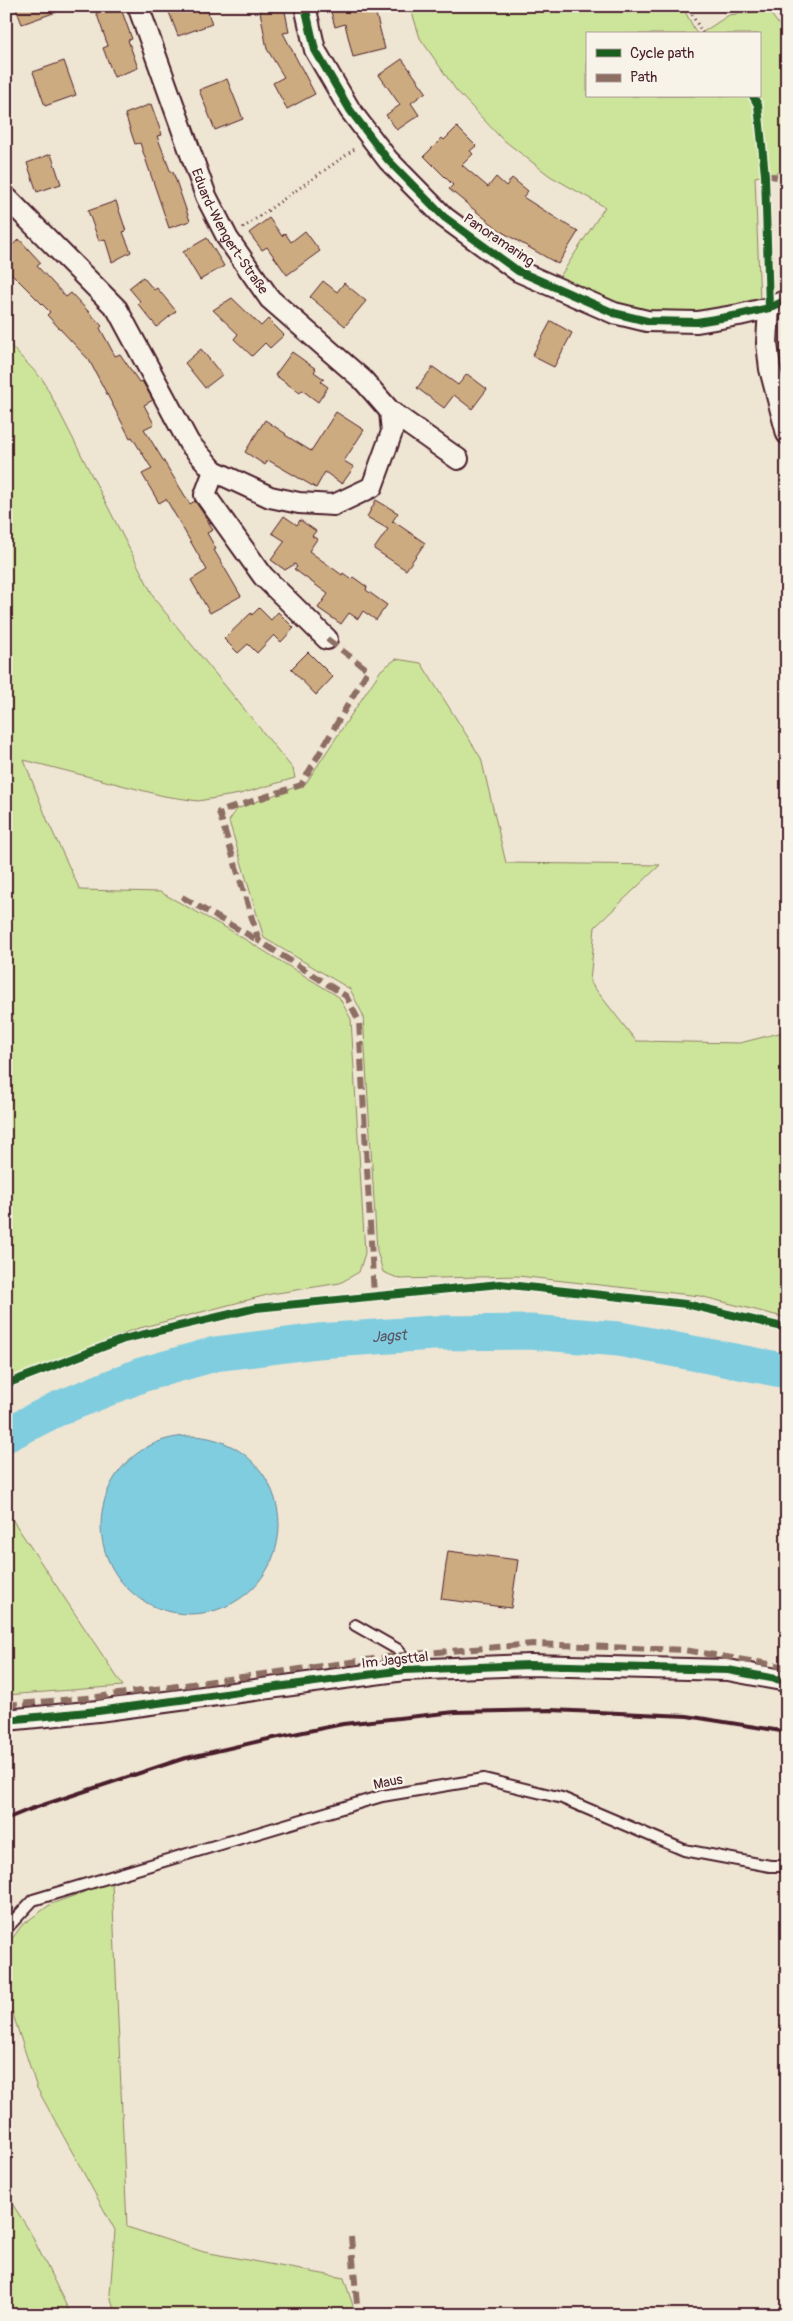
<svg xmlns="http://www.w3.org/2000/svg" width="793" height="2321" font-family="Pangolin,sans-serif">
	<rect width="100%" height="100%" fill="#efe5d3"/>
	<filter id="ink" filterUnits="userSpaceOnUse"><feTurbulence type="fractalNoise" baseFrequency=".02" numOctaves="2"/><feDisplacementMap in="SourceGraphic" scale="10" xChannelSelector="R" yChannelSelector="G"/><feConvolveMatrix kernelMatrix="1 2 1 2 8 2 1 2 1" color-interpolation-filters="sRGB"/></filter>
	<g filter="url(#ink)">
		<g fill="#cde59b" stroke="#8c8263">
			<path d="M 410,6 L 682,6 L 697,34 L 587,34 L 587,96 L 759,96 L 759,34 L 700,34 L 729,15 L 768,10 L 787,36 L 787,171 L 755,177 L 760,303 L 701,313 L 657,311 L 619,306 L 557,281 L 605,207 L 550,176 L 501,138 L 456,90 L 420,38 Z"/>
			<path d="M 6,341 L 43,380 L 156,601 L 293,769 L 295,778 L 240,794 L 198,801 L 164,796 L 24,760 L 48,822 L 80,890 L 160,892 L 228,929 L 339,997 L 351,1019 L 365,1253 L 359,1272 L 340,1283 L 271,1294 L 132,1330 L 6,1381 Z"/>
			<path d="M 396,659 L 421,663 L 481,758 L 506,863 L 660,865 L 595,927 L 590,982 L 636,1041 L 740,1043 L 787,1031 L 787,1318 L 700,1296 L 518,1276 L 400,1279 L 383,1272 L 377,1251 L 363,1015 L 350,989 L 264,938 L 229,821 L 237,809 L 306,783 L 381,670 Z"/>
			<path d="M 6,1510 L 123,1686 L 6,1695 Z"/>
			<path d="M 112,1882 L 127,2227 L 204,2252 L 344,2278 L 356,2315 L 115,2315 L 110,2294 L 115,2230 L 37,2088 L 6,1993 L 6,1947 L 22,1925 L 51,1904 Z"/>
			<path d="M 6,2194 L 29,2230 L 71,2315 L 6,2315 Z"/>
		</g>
		<circle fill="#80cddf" stroke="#6a8797" cx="190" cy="1525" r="89"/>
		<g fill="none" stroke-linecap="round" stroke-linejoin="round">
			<path stroke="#80cddf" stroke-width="35" id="s1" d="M 6,1435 L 55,1410 L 141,1375 L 215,1354 L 318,1341 L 433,1333 L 530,1332 L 619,1339 L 787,1371"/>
		</g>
		<g fill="#cdab80" stroke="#4a1f2b">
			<path d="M 15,6 L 65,6 L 65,9 L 22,24 Z"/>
			<path d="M 94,6 L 120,6 L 132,39 L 128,40 L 138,68 L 114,77 L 103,48 L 108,46 Z"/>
			<path d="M 186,6 L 206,6 L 212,24 L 178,36 L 169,12 Z"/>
			<path d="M 259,6 L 284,6 L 289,32 L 283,33 L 315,94 L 287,109 L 273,83 L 284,77 L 267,49 Z"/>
			<path d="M 339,6 L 374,6 L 385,49 L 353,57 L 345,24 L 335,27 L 330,8 Z"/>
			<path d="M 402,59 L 426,92 L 411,103 L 419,115 L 397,130 L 386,115 L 400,105 L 379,75 Z"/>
			<path d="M 64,61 L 76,95 L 45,106 L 33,72 Z"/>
			<path d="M 227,79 L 243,119 L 215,130 L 199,90 Z"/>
			<path d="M 151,104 L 162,135 L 157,136 L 171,173 L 173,172 L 190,221 L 169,228 L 140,143 L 135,144 L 125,114 Z"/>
			<path d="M 457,127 L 476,146 L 470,151 L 473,154 L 462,165 L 488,187 L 496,177 L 506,186 L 512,178 L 528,191 L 523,197 L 578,232 L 558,264 L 502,232 L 472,208 L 449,189 L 453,185 L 424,156 L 442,138 L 444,140 Z"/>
			<path d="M 51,154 L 61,184 L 37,192 L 27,163 Z"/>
			<path d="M 116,201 L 126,231 L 123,232 L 131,252 L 112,262 L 105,239 L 99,241 L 88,211 Z"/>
			<path d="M 269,218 L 282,236 L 285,233 L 291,242 L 305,231 L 320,251 L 287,275 L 267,247 L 262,250 L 249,233 Z"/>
			<path d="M 207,238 L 224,266 L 200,280 L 183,252 Z"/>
			<path d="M 19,239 L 41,263 L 37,266 L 66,297 L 71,293 L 102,326 L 100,328 L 115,356 L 120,354 L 139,382 L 142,381 L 153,400 L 144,405 L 154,424 L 144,429 L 190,504 L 195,501 L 205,516 L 213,530 L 207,533 L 216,549 L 214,550 L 241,596 L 210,613 L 191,580 L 207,570 L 166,499 L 159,503 L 142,474 L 152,469 L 132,437 L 130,438 L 89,360 L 47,315 L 50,312 L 6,268 L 6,251 Z"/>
			<path d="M 143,277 L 154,290 L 157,288 L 176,311 L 157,327 L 138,304 L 140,301 L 129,288 Z"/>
			<path d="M 323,281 L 337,292 L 344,283 L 366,301 L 345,326 L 310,297 Z"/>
			<path d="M 232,298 L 261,326 L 268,319 L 284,335 L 270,348 L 265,343 L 252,356 L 234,339 L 238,334 L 213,310 Z"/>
			<path d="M 551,321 L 572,333 L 554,367 L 532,356 Z"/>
			<path d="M 201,349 L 222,375 L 205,388 L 185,363 Z"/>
			<path d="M 292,352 L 316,369 L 314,372 L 324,379 L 321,382 L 328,387 L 318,402 L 302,390 L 300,393 L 275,375 Z"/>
			<path d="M 433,367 L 458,385 L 467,374 L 487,389 L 472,409 L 454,395 L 444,408 L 417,388 Z"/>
			<path d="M 336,412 L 364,430 L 344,461 L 354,467 L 342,484 L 325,472 L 316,488 L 268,460 L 265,465 L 245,452 L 265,420 L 286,434 L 285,435 L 311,451 Z"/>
			<path d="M 376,500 L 398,513 L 392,522 L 393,521 L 425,543 L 406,570 L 374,549 L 388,529 L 367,517 Z"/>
			<path d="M 284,516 L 297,525 L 300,520 L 316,531 L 312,536 L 317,539 L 309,551 L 342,575 L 343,573 L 351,579 L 353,577 L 367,587 L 366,590 L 387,605 L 376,620 L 363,611 L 358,619 L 349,613 L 341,624 L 318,608 L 328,594 L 294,569 L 297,567 L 295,564 L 285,570 L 271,560 L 285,541 L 272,533 Z"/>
			<path d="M 259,608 L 271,620 L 278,612 L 294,628 L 281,642 L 274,635 L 257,653 L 248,644 L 238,653 L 224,639 L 251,613 L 252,615 Z"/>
			<path d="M 308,652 L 333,677 L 316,695 L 291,669 Z"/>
			<path d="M 448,1551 L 518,1560 L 511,1608 L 441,1599 Z"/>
		</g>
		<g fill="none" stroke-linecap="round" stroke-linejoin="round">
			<g stroke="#4a1f2b" stroke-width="14">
				<g id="lane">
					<path d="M 355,1625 L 397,1649 L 402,1655 L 404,1670"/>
					<path d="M 6,1929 L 33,1900 L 382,1796 L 484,1779 L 562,1798 L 684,1850 L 770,1866 L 787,1866"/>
				</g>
			</g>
			<g stroke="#4a1f2b" stroke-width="24">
				<g id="street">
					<path id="s2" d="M 138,6 L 206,196 L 228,239 L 270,299 L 363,380 L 390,411 L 458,459"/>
					<path d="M 305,6 L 315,50 L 350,110 L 388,160 L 444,217 L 518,271 L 614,313 L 647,321 L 697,322 L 739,315 L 769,308 L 787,300"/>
					<path d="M 6,197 L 117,309 L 189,443 L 214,471 L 270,497 L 299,503 L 334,505 L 372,487 L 392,432 L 390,411"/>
					<path d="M 769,308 L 767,343 L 770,369 L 787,434"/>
					<path d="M 214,471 L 205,495 L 263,576 L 327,639"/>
					<path d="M 6,1720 L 98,1711 L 404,1670 L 530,1665 L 728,1670 L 787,1681"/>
				</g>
			</g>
			<g stroke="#4a1f2b" stroke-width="3" stroke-dasharray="1 4" stroke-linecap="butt">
				<path d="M 687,6 L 703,34"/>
				<path d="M 753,96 L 758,105 L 765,175 L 767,287"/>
				<path d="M 243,228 L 356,148"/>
			</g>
			<use href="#lane" stroke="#f7f3e8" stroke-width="10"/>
			<use href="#street" stroke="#f7f3e8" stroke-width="20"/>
			<path stroke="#4a1f2b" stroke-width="4" d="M 6,1819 L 28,1810 L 182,1759 L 264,1740 L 343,1724 L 455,1712 L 551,1710 L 687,1716 L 787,1732"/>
			<g stroke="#8d6e63" stroke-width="6" stroke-dasharray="12 6" stroke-linecap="butt">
				<path d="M 765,175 L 787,179"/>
				<path d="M 327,639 L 368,670 L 301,785 L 219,812 L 259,941 L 346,996 L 359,1021 L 374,1296"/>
				<path d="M 182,897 L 259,941"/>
				<path d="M 6,1705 L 97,1697 L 402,1655 L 533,1644 L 684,1650 L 787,1667"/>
				<path d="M 351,2237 L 358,2315"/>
			</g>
			<g stroke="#f7f3e8" stroke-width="11">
				<g id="cycleway">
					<path d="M 305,6 L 315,50 L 350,110 L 388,160 L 444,217 L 518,271 L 614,313 L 647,321 L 697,322 L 739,315 L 769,308 L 787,300"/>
					<path d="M 753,96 L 758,105 L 765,175 L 769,308"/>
					<path d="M 6,1384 L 124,1339 L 256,1308 L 500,1284 L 686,1304 L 787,1328"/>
					<path d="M 6,1720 L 98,1711 L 404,1670 L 530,1665 L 728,1670 L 787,1681"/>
				</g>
			</g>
			<use href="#cycleway" stroke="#1b5e20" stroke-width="8"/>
		</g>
	</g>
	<g text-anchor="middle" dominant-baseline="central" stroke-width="5" stroke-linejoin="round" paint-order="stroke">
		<g font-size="14" fill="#4a1f2b" stroke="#f7f3e8">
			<text stroke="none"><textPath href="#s2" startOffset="244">Eduard-Wengert-Straße</textPath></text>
			<text transform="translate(499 240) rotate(34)">Panoramaring</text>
			<text transform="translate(395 1660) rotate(-6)">Im Jagsttal</text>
			<text transform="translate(388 1782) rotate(-12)">Maus</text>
		</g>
		<g font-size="15" font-style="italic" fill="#5a5361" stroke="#f7f3e8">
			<text stroke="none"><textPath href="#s1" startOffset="400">Jagst</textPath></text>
		</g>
	</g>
	<rect width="793" height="2321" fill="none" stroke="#f7f3e8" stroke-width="25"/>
	<rect x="12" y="12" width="768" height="2296" fill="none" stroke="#4a1f2b" stroke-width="2" filter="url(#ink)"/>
	<rect x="586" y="32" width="175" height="65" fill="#f7f3e8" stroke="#b29e9c"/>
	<rect x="596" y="49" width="25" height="8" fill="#1b5e20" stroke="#b29e9c"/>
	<text x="630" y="58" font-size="15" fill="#4a1f2b">Cycle path</text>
	<rect x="596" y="74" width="25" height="8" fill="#8d6e63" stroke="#b29e9c"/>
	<text x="630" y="82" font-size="15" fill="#4a1f2b">Path</text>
</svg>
